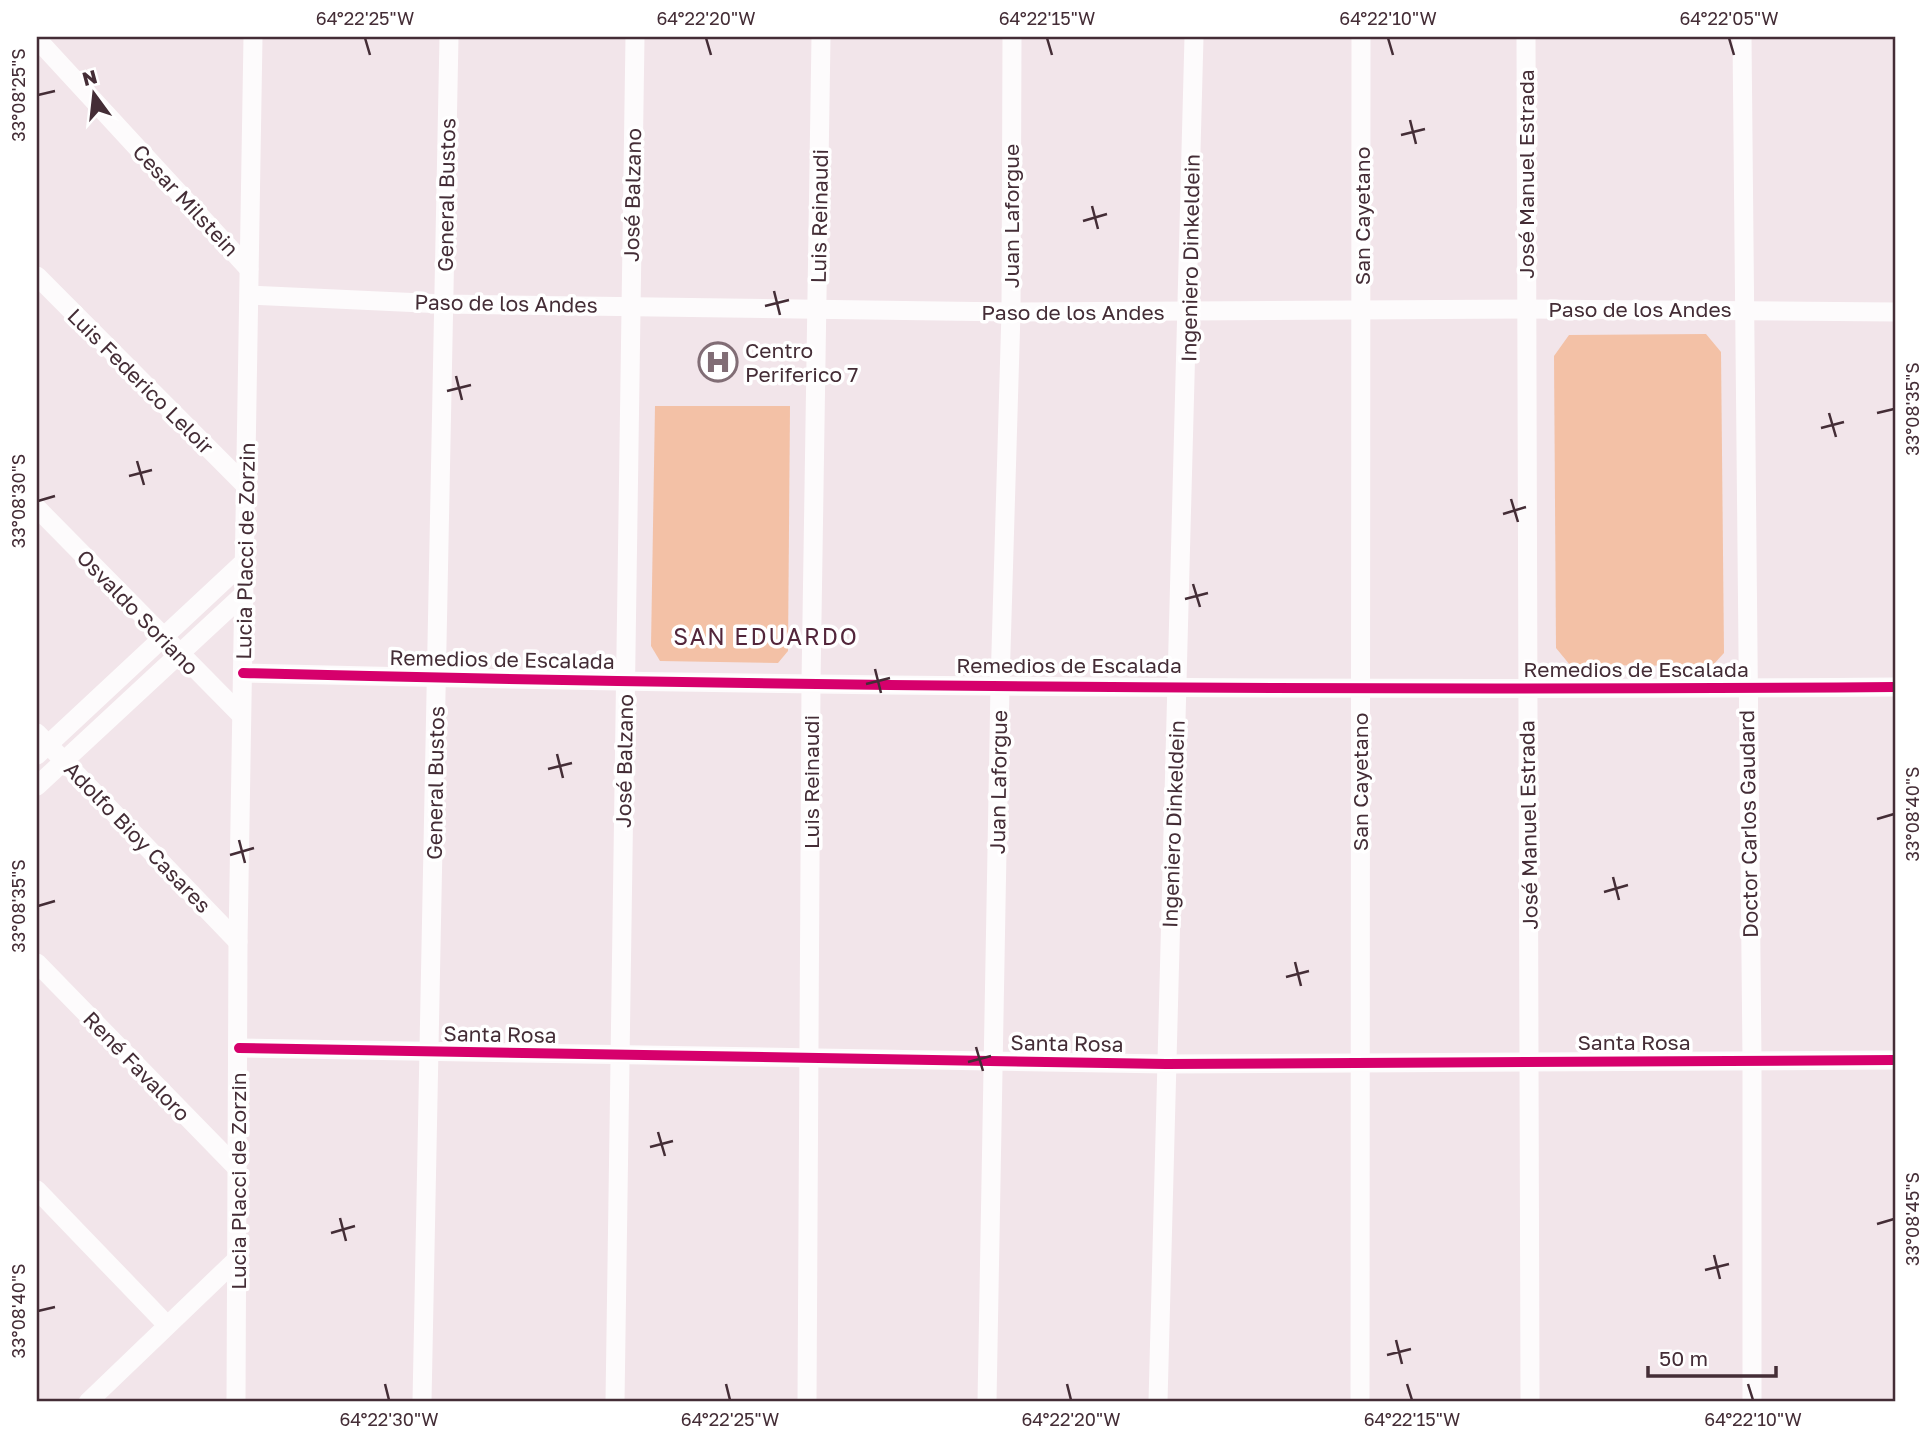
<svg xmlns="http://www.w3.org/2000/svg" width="1932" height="1439" font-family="'Golos Text',sans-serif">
	<rect width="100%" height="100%" fill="#f2e5ea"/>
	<g fill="#f3c1a6">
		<path d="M 1706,334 L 1721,352 L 1724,653 L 1712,666 L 1570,665 L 1556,648 L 1554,356 L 1569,335 Z"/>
		<path d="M 655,406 L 790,406 L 788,651 L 778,663 L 660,661 L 651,646 Z"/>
	</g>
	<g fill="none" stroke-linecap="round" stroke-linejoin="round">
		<g stroke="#fdfbfc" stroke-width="19">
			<path d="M 1526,37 L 1530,1402"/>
			<path d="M 1742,37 L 1752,1061 L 1752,1402"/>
			<path d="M 37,39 L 249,269"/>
			<path d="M 37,276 L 246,486"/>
			<path d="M 251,295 L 444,304 L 1011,312 L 1526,309 L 1895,312"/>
			<path d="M 37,508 L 241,715"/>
			<path d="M 243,673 C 793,687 1345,691 1895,687"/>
			<path d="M 37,733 L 238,942"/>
			<path d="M 37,755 L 245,561"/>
			<path d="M 37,786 L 244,594"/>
			<path d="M 37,963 L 237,1168"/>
			<path d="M 239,1048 L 1166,1064 L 1895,1060"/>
			<path d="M 37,1190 L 167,1325"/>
			<path d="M 88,1402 L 237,1259"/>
			<path d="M 236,1402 L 238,942 L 253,37"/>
			<path d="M 422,1402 L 449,37"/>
			<path d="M 615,1402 L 635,37"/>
			<path d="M 807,1402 L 811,683 L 821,37"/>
			<path d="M 987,1402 L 1000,685 L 1011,312 L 1012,37"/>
			<path d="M 1158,1402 L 1194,37"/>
			<path d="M 1360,1402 L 1361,37"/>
		</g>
		<g stroke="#fff" stroke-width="15">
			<g id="cycleway">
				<path d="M 243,673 C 793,687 1345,691 1895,687"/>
				<path d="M 239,1048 L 1166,1064 L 1895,1060"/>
			</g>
		</g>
		<use href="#cycleway" stroke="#d6006c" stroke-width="10"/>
	</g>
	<path fill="none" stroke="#442d36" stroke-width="2.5" d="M 365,38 L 370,55M 706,38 L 711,55M 1047,38 L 1052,55M 1388,38 L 1393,55M 1729,38 L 1734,55M 38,95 L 55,91M 1410,120 L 1416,144M 1401,135 L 1425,129M 1092,206 L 1098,229M 1083,221 L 1107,214M 774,291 L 780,315M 765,306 L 789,300M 456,376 L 462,400M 447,391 L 471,385M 1829,413 L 1836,437M 1877,413 L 1894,409M 1821,428 L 1844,422M 137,461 L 144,485M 129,476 L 152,470M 1511,499 L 1518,522M 38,501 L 55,496M 1503,514 L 1526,507M 1193,584 L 1200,607M 1185,599 L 1208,593M 875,669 L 881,693M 866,684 L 890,678M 557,754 L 563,778M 548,769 L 572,763M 1877,819 L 1894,814M 239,840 L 245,863M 230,855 L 254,848M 1613,877 L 1619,900M 1604,892 L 1628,885M 38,906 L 55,901M 1295,962 L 1301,986M 1286,977 L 1309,971M 976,1047 L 983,1071M 968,1062 L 991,1056M 658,1132 L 665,1156M 650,1147 L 673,1141M 340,1218 L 346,1241M 1877,1224 L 1894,1219M 331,1233 L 355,1226M 1714,1255 L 1720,1279M 1705,1270 L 1729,1264M 38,1311 L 55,1307M 1396,1340 L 1402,1364M 1387,1355 L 1411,1349M 385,1384 L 389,1400M 726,1384 L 730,1400M 1067,1384 L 1071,1400M 1407,1384 L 1412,1400M 1748,1384 L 1753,1400"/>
	<defs>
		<g id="hospital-ring" transform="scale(2.0125)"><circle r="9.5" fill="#fff" stroke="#816d75" stroke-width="1.5"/><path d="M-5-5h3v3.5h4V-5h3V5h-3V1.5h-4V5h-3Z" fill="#816d75"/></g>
	</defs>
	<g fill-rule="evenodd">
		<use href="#hospital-ring" x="718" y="362"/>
	</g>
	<g text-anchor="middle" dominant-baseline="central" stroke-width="7" stroke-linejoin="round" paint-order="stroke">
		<g font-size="21" fill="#442d36" stroke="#fff">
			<text transform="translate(1526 174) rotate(-90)">José Manuel Estrada</text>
			<text transform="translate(446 195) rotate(-89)">General Bustos</text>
			<text transform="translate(632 195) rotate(-89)">José Balzano</text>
			<text transform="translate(186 200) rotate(47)">Cesar Milstein</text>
			<text transform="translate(819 216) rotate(-89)">Luis Reinaudi</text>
			<text transform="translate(1011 216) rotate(-90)">Juan Laforgue</text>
			<text transform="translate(1362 216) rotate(-90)">San Cayetano</text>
			<text transform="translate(1190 258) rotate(-89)">Ingeniero Dinkeldein</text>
			<text transform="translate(506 303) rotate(1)">Paso de los Andes</text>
			<text x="1640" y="309">Paso de los Andes</text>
			<text x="1073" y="312">Paso de los Andes</text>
			<text transform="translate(141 381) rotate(45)">Luis Federico Leloir</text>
			<text transform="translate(245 551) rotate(-89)">Lucia Placci de Zorzin</text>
			<text transform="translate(138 612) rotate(46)">Osvaldo Soriano</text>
			<text transform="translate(502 659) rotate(1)">Remedios de Escalada</text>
			<text x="1069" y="665">Remedios de Escalada</text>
			<text x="1636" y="669">Remedios de Escalada</text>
			<text transform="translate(624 761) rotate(-89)">José Balzano</text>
			<text transform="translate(811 782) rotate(-90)">Luis Reinaudi</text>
			<text transform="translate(998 782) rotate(-89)">Juan Laforgue</text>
			<text transform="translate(1360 782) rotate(-90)">San Cayetano</text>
			<text transform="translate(435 783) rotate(-89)">General Bustos</text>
			<text transform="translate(1173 824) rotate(-88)">Ingeniero Dinkeldein</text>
			<text transform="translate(1748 824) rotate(-91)">Doctor Carlos Gaudard</text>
			<text transform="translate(1528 825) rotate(-91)">José Manuel Estrada</text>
			<text transform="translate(138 837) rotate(46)">Adolfo Bioy Casares</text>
			<text transform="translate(500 1034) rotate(1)">Santa Rosa</text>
			<text x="1634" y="1042">Santa Rosa</text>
			<text transform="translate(1067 1043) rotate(1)">Santa Rosa</text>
			<text transform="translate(137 1066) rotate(46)">René Favaloro</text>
			<text transform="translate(238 1181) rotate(-90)">Lucia Placci de Zorzin</text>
		</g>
		<g font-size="21" fill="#442d36" stroke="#fff" text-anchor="start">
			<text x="745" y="350">Centro<tspan x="745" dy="24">Periferico 7</tspan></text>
		</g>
		<g font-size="23" letter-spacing="2" fill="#53263b" stroke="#fff">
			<text x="766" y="636">SAN EDUARDO</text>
		</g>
	</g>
	<rect width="1932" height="1439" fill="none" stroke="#ffffff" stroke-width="77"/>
	<g transform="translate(94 94) rotate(345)" stroke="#ffffff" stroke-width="5" paint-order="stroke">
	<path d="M0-5L12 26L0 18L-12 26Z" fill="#442d36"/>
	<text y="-10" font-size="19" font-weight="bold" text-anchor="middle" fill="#442d36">N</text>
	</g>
	<path d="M1648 1366v10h128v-10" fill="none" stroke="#442d36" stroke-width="3.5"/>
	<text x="1659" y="1366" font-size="21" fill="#442d36" stroke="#ffffff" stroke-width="5" paint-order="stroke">50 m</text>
	<rect x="38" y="38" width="1856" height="1362" fill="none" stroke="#442d36" stroke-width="2.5"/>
	<g font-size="18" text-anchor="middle" fill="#442d36">
		<text x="365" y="25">64°22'25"W</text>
		<text x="706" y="25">64°22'20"W</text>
		<text x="1047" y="25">64°22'15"W</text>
		<text x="1388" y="25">64°22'10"W</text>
		<text x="1729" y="25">64°22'05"W</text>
		<text transform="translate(19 95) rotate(-90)" y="6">33°08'25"S</text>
		<text transform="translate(1913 409) rotate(-90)" y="6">33°08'35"S</text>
		<text transform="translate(19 501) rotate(-90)" y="6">33°08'30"S</text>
		<text transform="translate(1913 814) rotate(-90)" y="6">33°08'40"S</text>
		<text transform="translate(19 906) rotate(-90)" y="6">33°08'35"S</text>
		<text transform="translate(1913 1219) rotate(-90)" y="6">33°08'45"S</text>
		<text transform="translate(19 1311) rotate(-90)" y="6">33°08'40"S</text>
		<text x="389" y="1426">64°22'30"W</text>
		<text x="730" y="1426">64°22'25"W</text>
		<text x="1071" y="1426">64°22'20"W</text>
		<text x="1412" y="1426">64°22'15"W</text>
		<text x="1753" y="1426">64°22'10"W</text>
	</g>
</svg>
